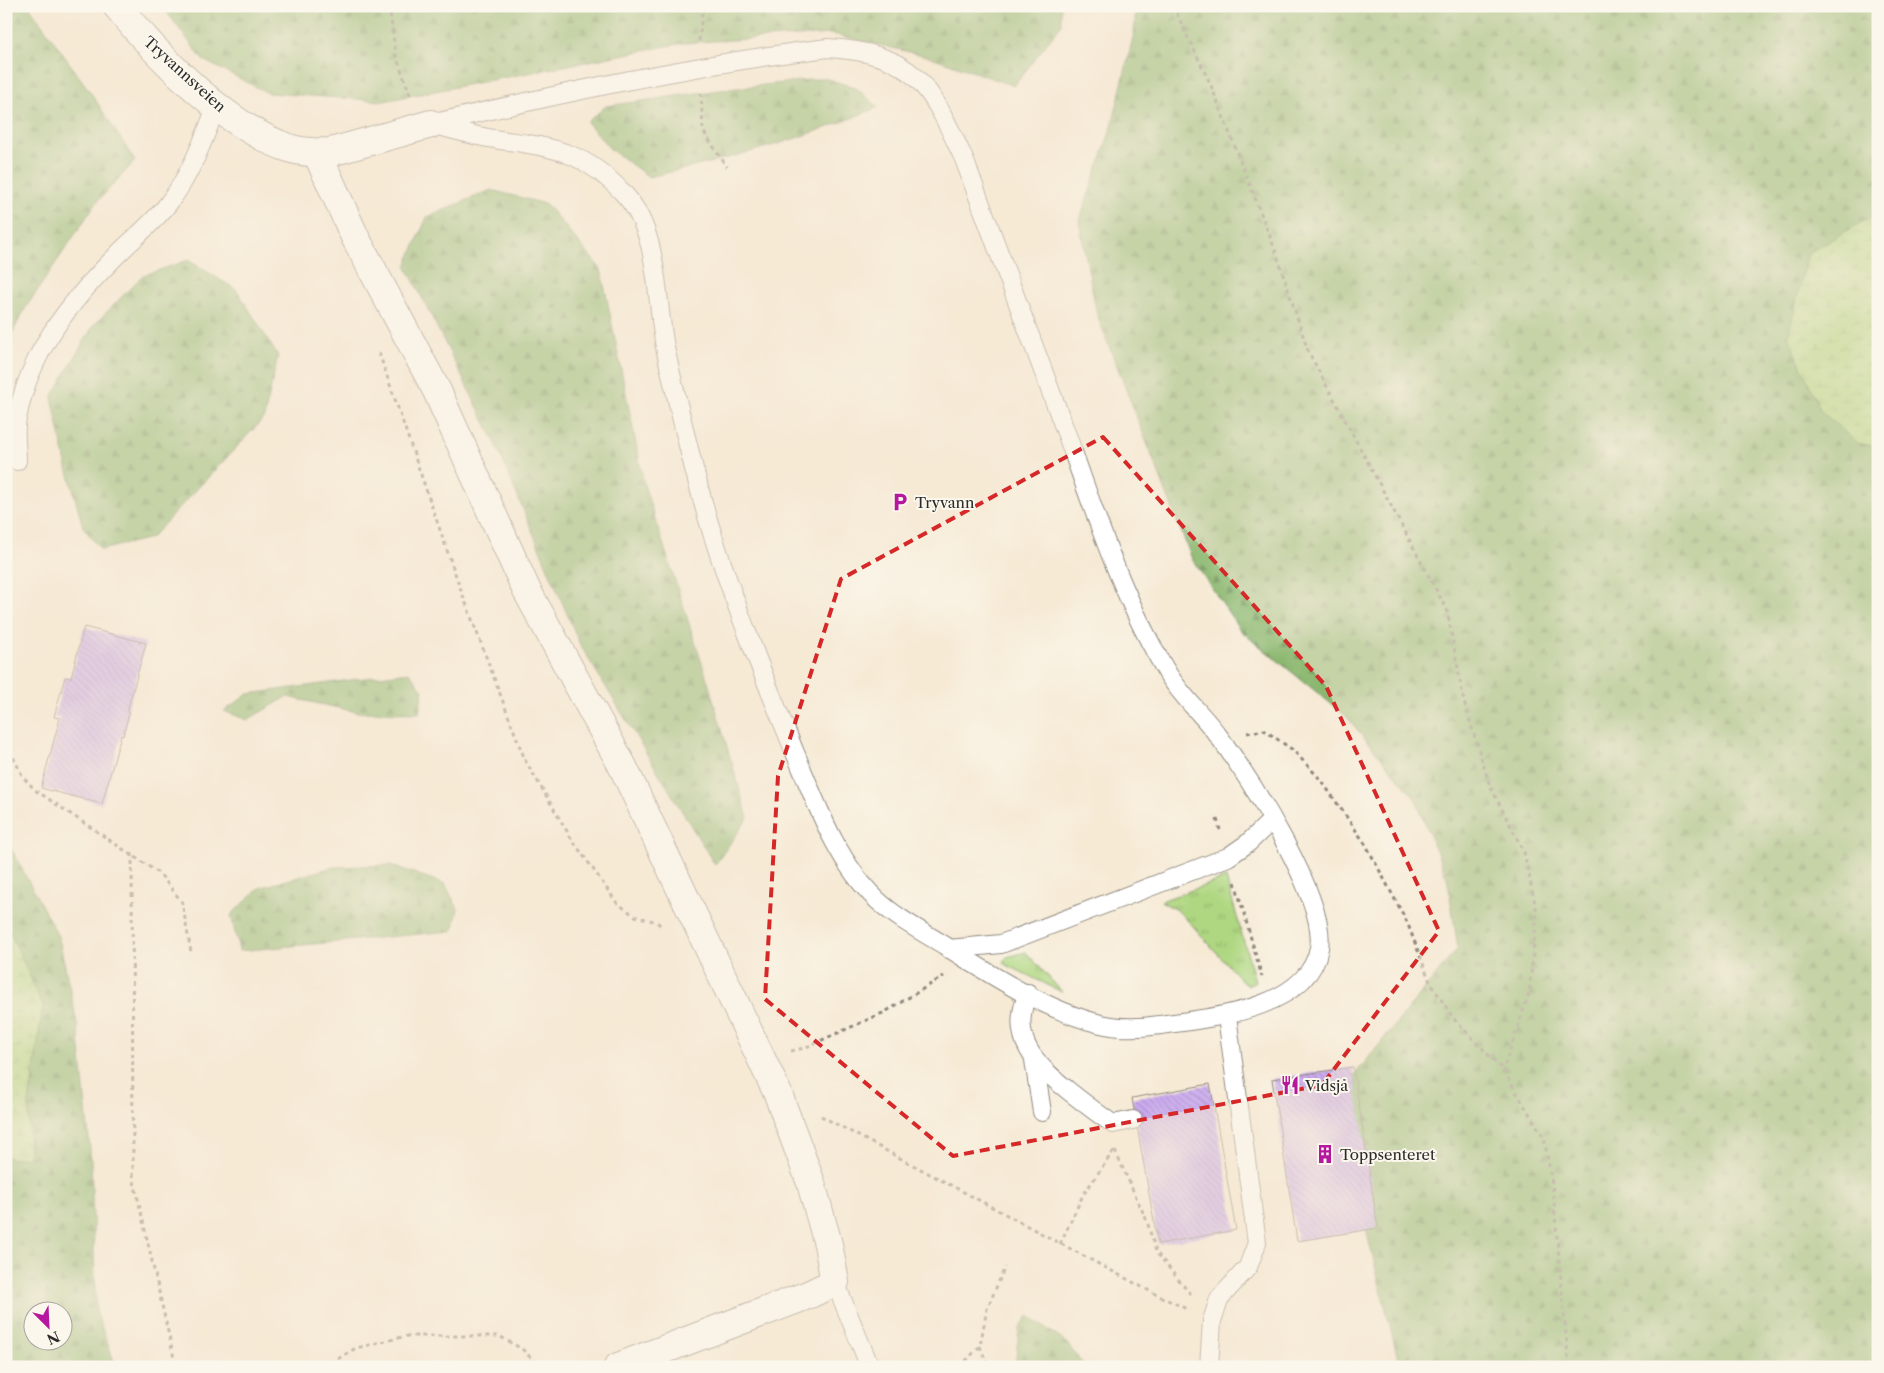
<svg xmlns="http://www.w3.org/2000/svg" width="1884" height="1373" font-family="'Libre Caslon Text',serif">
	<defs>
		<pattern id="grass-tufts" width="24" height="20" patternUnits="userSpaceOnUse" patternTransform="scale(1.25)"><rect width="24" height="20" fill="#afd781"/><path d="M3 7l-1-3M5 7V3M7 7l1-3M15 17l-1-3M17 17v-4M19 17l1-3" fill="none" stroke="#97b970"/></pattern>
		<pattern id="forest-firs" width="22" height="20" patternUnits="userSpaceOnUse" patternTransform="scale(1.25)"><rect width="22" height="20" fill="#8bb86f"/><path d="M5 1l3.5 6h-7zM16 11l3.5 6h-7z" fill="#72965b"/></pattern>
		<pattern id="wetland-marsh" width="20" height="14" patternUnits="userSpaceOnUse" patternTransform="scale(1.25)"><rect width="20" height="14" fill="#afd781"/><path d="M1 5h8M5 5V1M11 12h8M15 12V8" fill="none" stroke="#97b970"/></pattern>
		<pattern id="building-back-hatch" width="6" height="6" patternUnits="userSpaceOnUse" patternTransform="scale(1.25)"><rect width="6" height="6" fill="#ccacf1"/><path d="M-1 5l2 2M0 0l6 6M5-1l2 2" fill="none" stroke="#a68cc3"/></pattern>
	</defs>
	<rect width="100%" height="100%" fill="#fbf7ec"/>
	<filter id="ink" filterUnits="userSpaceOnUse"><feTurbulence type="fractalNoise" baseFrequency=".02" numOctaves="2"/><feDisplacementMap in="SourceGraphic" scale="10" xChannelSelector="R" yChannelSelector="G"/><feConvolveMatrix kernelMatrix="1 2 1 2 8 2 1 2 1" color-interpolation-filters="sRGB"/></filter>
	<filter id="wash" filterUnits="userSpaceOnUse"><feTurbulence type="fractalNoise" baseFrequency=".0096" numOctaves="4" result="noise"/><feDisplacementMap in="SourceGraphic" scale="20" xChannelSelector="R" yChannelSelector="G"/><feGaussianBlur stdDeviation="1.12" result="paint"/><feColorMatrix in="noise" values="0 0 0 0 0 0 0 0 0 0 0 0 0 0 0 0 0 1.4 0 .05"/><feComposite in="paint" operator="in"/></filter>
	<g filter="url(#wash)">
		<rect width="100%" height="100%" fill="#f6ead5"/>
		<g fill="url(#grass-tufts)" stroke="#6d8156">
			<path d="M 1226,878 L 1255,981 L 1249,985 L 1244,983 L 1193,926 L 1178,911 L 1161,901 Z"/>
			<path d="M 1026,952 L 1062,992 L 1003,963 L 1007,957 Z"/>
		</g>
		<g fill="url(#forest-firs)" stroke="#5b724d" fill-rule="evenodd">
			<path d="M 6,6 L 29,6 L 93,96 L 135,161 L 96,203 L 25,309 L 6,345 Z"/>
			<path d="M 162,6 L 1061,6 L 1061,25 L 1014,86 L 931,57 L 832,34 L 683,43 L 384,101 L 268,93 L 203,60 Z"/>
			<path d="M 1136,6 L 1878,6 L 1878,213 L 1808,253 L 1857,443 L 1878,447 L 1878,1367 L 1400,1367 L 1334,1100 L 1458,948 L 1447,878 L 1415,798 L 1345,715 L 1241,631 L 1192,559 L 1097,315 L 1079,222 L 1112,126 L 1134,33 Z"/>
			<path d="M 825,78 L 856,88 L 878,107 C 806,139 726,160 649,177 L 610,149 L 587,122 L 606,106 L 711,91 Z"/>
			<path d="M 491,190 L 546,204 L 601,269 L 645,488 L 708,682 L 748,818 L 715,865 L 580,645 L 494,440 L 406,266 L 427,217 Z"/>
			<path d="M 188,260 L 237,290 L 278,356 L 264,418 L 151,538 L 101,550 L 83,527 L 66,464 L 52,397 L 93,326 L 142,276 Z"/>
			<path d="M 409,672 L 423,690 L 419,713 L 357,712 L 287,697 L 247,720 L 224,711 L 248,694 Z"/>
			<path d="M 6,839 L 59,938 L 78,1027 L 91,1159 L 96,1311 L 116,1367 L 6,1367 L 6,1154 L 11,1159 L 29,1157 L 29,1103 L 43,1006 L 6,923 ZM 32,1310 L 62,1310 L 62,1340 L 32,1340 Z"/>
			<path d="M 391,865 L 445,884 L 458,909 L 453,931 L 239,951 L 231,915 L 259,888 L 333,867 Z"/>
			<path d="M 1028,1316 L 1066,1342 L 1085,1367 L 1015,1367 L 1019,1329 Z"/>
		</g>
		<g fill="url(#wetland-marsh)" stroke="#6d8156">
			<path d="M 1878,213 L 1878,447 L 1857,443 L 1821,411 L 1788,336 L 1808,253 Z"/>
			<path d="M 6,923 L 43,1006 L 29,1103 L 29,1157 L 11,1159 L 6,1154 Z"/>
		</g>
		<g id="blocks">
			<g fill="url(#building-back-hatch)">
				<path d="M 84,627 L 146,643 L 127,712 L 129,713 L 123,736 L 121,735 L 102,804 L 41,788 L 60,718 L 54,717 L 65,677 L 71,678 Z"/>
				<path d="M 1353,1067 L 1378,1228 L 1297,1241 L 1272,1079 Z"/>
				<path d="M 1210,1084 L 1236,1230 L 1158,1244 L 1132,1098 Z"/>
			</g>
		</g>
	</g>
	<g filter="url(#ink)">
		<use href="#blocks" fill-opacity="0" stroke="#908a80" stroke-width="1"/>
		<g fill="none" stroke-linecap="round" stroke-linejoin="round">
			<g stroke="#908a80" stroke-width="20">
				<g id="service">
					<path d="M 828,48 C 916,53 930,86 964,159 C 999,251 1033,343 1067,435 C 1096,516 1123,600 1168,674 C 1182,697 1204,716 1220,738 C 1249,778 1328,900 1319,948 C 1308,1010 1209,1018 1160,1025 C 1140,1028 1121,1029 1101,1024 C 1049,1012 989,974 944,945 C 921,931 895,917 876,899 C 837,862 816,803 796,755 C 765,680 733,601 709,523 C 692,467 679,409 666,352 C 655,301 661,235 625,195 C 587,153 553,146 500,140 C 477,137 454,130 431,124 C 562,93 695,64 828,48 Z"/>
					<path d="M 17,461 C 17,447 14,432 17,419 C 29,352 70,302 117,255 C 134,238 153,223 168,204 C 190,176 204,139 217,105"/>
					<path d="M 949,949 L 1001,944 L 1228,857 L 1248,843 L 1272,820"/>
					<path d="M 1028,993 C 1008,1039 1036,1065 1070,1092 C 1084,1103 1098,1114 1113,1124 L 1133,1120"/>
					<path d="M 1034,1060 L 1042,1112"/>
					<path d="M 835,1282 L 870,1367"/>
					<path d="M 1209,1367 L 1212,1321 L 1219,1299 L 1248,1267 L 1257,1243 L 1227,1016"/>
				</g>
			</g>
			<g stroke="#908a80" stroke-width="30">
				<path id="minor" d="M 317,153 L 355,237 L 437,391 L 526,589 L 623,767 L 778,1094 L 811,1183 L 828,1244 L 835,1282 L 808,1295 L 618,1367"/>
			</g>
			<g stroke="#908a80" stroke-width="30">
				<path id="tertiary" d="M 117,6 C 157,56 226,126 286,147 C 301,153 316,153 331,152 L 431,124"/>
			</g>
			<g stroke="#908a80" stroke-width="3" stroke-dasharray="4 4" stroke-linecap="butt">
				<path d="M 389,6 L 396,56 L 411,97"/>
				<path d="M 1173,6 L 1210,83 L 1276,252 L 1308,351 L 1447,610 L 1464,702 L 1490,786 L 1524,852 L 1537,913 L 1529,994 L 1503,1070"/>
				<path d="M 699,41 L 703,6"/>
				<path d="M 701,93 L 703,131 L 727,167"/>
				<path d="M 379,353 L 459,585 L 525,760 L 571,838 L 617,903 L 635,916 L 657,922 L 662,927"/>
				<path d="M 1247,733 L 1264,730 L 1293,750 L 1321,780 L 1366,845 L 1407,922 L 1430,982 L 1453,1018 L 1503,1070 L 1544,1138 L 1552,1183 L 1569,1367"/>
				<path d="M 6,743 L 23,777 L 35,790 L 160,874 L 182,902 L 191,952"/>
				<path d="M 1217,819 L 1220,830"/>
				<path d="M 132,853 L 133,1177 L 176,1367"/>
				<path d="M 1235,882 L 1262,977"/>
				<path d="M 791,1051 L 804,1048 L 885,1012 L 944,976"/>
				<path d="M 821,1116 L 1157,1295 L 1189,1310"/>
				<path d="M 1115,1151 L 1147,1221 L 1156,1252 L 1192,1296"/>
				<path d="M 1060,1244 L 1083,1195 L 1115,1149"/>
				<path d="M 980,1346 L 988,1367"/>
				<path d="M 324,1367 L 356,1348 L 407,1336 L 499,1336 L 522,1349 L 540,1367"/>
				<path d="M 960,1367 L 980,1346 L 987,1309 L 1005,1267"/>
			</g>
			<use href="#service" stroke="#fff" stroke-width="18"/>
			<use href="#minor" stroke="#fff" stroke-width="28"/>
			<use href="#tertiary" stroke="#fff" stroke-width="28"/>
		</g>
	</g>
	<path d="M0 0H1884V1373H0ZM 1103,437 L 1326,686 L 1439,931 L 1322,1085 L 953,1156 L 765,999 L 778,776 L 841,579 Z" fill="#f6ead5" fill-opacity=".55" fill-rule="evenodd"/>
	<path fill="none" stroke="#d62828" stroke-width="4" stroke-dasharray="10 6" stroke-linejoin="round" d="M 1103,437 L 1326,686 L 1439,931 L 1322,1085 L 953,1156 L 765,999 L 778,776 L 841,579 Z"/>
	<defs>
		<g id="parking-bare" transform="scale(1.5)"><path d="M-3.5-5.5H1a3.5 3.5 0 0 1 0 7H-1V5.5H-3.5ZM-1-3.4V-.6H.8a1.4 1.4 0 0 0 0-2.8Z" fill="#b5179e" stroke="#fbf7ec" stroke-width="2.5" paint-order="stroke"/></g>
		<g id="restaurant-bare" transform="scale(1.5)"><path d="M-5-6h1v4h1v-4h1v4h1v-4h1v5L-1.5 .5V6h-2V.5L-5-1ZM5-6V6H3V1.5H1.5Q1.5-4 5-6Z" fill="#b5179e" stroke="#fbf7ec" stroke-width="2.5" paint-order="stroke"/></g>
		<g id="building-bare" transform="scale(1.5)"><path d="M-4-6H4V6H1V3H-1V6H-4ZM-2.5-4.3h1.7v1.8h-1.7ZM.8-4.3h1.7v1.8H.8ZM-2.5-1h1.7V.8h-1.7ZM.8-1h1.7V.8H.8Z" fill="#b5179e" stroke="#fbf7ec" stroke-width="2.5" paint-order="stroke"/></g>
	</defs>
	<g fill-rule="evenodd">
		<use href="#parking-bare" x="900" y="502"/>
		<use href="#restaurant-bare" x="1290" y="1085"/>
		<use href="#building-bare" x="1325" y="1154"/>
	</g>
	<g text-anchor="middle" dominant-baseline="central" stroke-width="4" stroke-linejoin="round" paint-order="stroke">
		<g font-size="15" fill="#2b2b2b" stroke="#fbf7ec">
			<text transform="translate(185 74) rotate(42)">Tryvannsveien</text>
		</g>
		<g font-size="15" fill="#2b2b2b" stroke="#fbf7ec" text-anchor="start">
			<text x="915" y="502">Tryvann</text>
			<text x="1305" y="1085">Vidsjå</text>
			<text x="1340" y="1154">Toppsenteret</text>
		</g>
	</g>
	<rect width="1884" height="1373" fill="none" stroke="#fbf7ec" stroke-width="25"/>
	<g transform="translate(48 1326) rotate(156)"><circle r="24" fill="#fbf7ec" stroke="#a8a59f"/>
	<path d="M0-4L9 19L0 12L-9 19Z" fill="#b5179e"/>
	<text y="-8" font-size="14" font-weight="bold" text-anchor="middle" fill="#2b2b2b">N</text>
	</g>
</svg>
